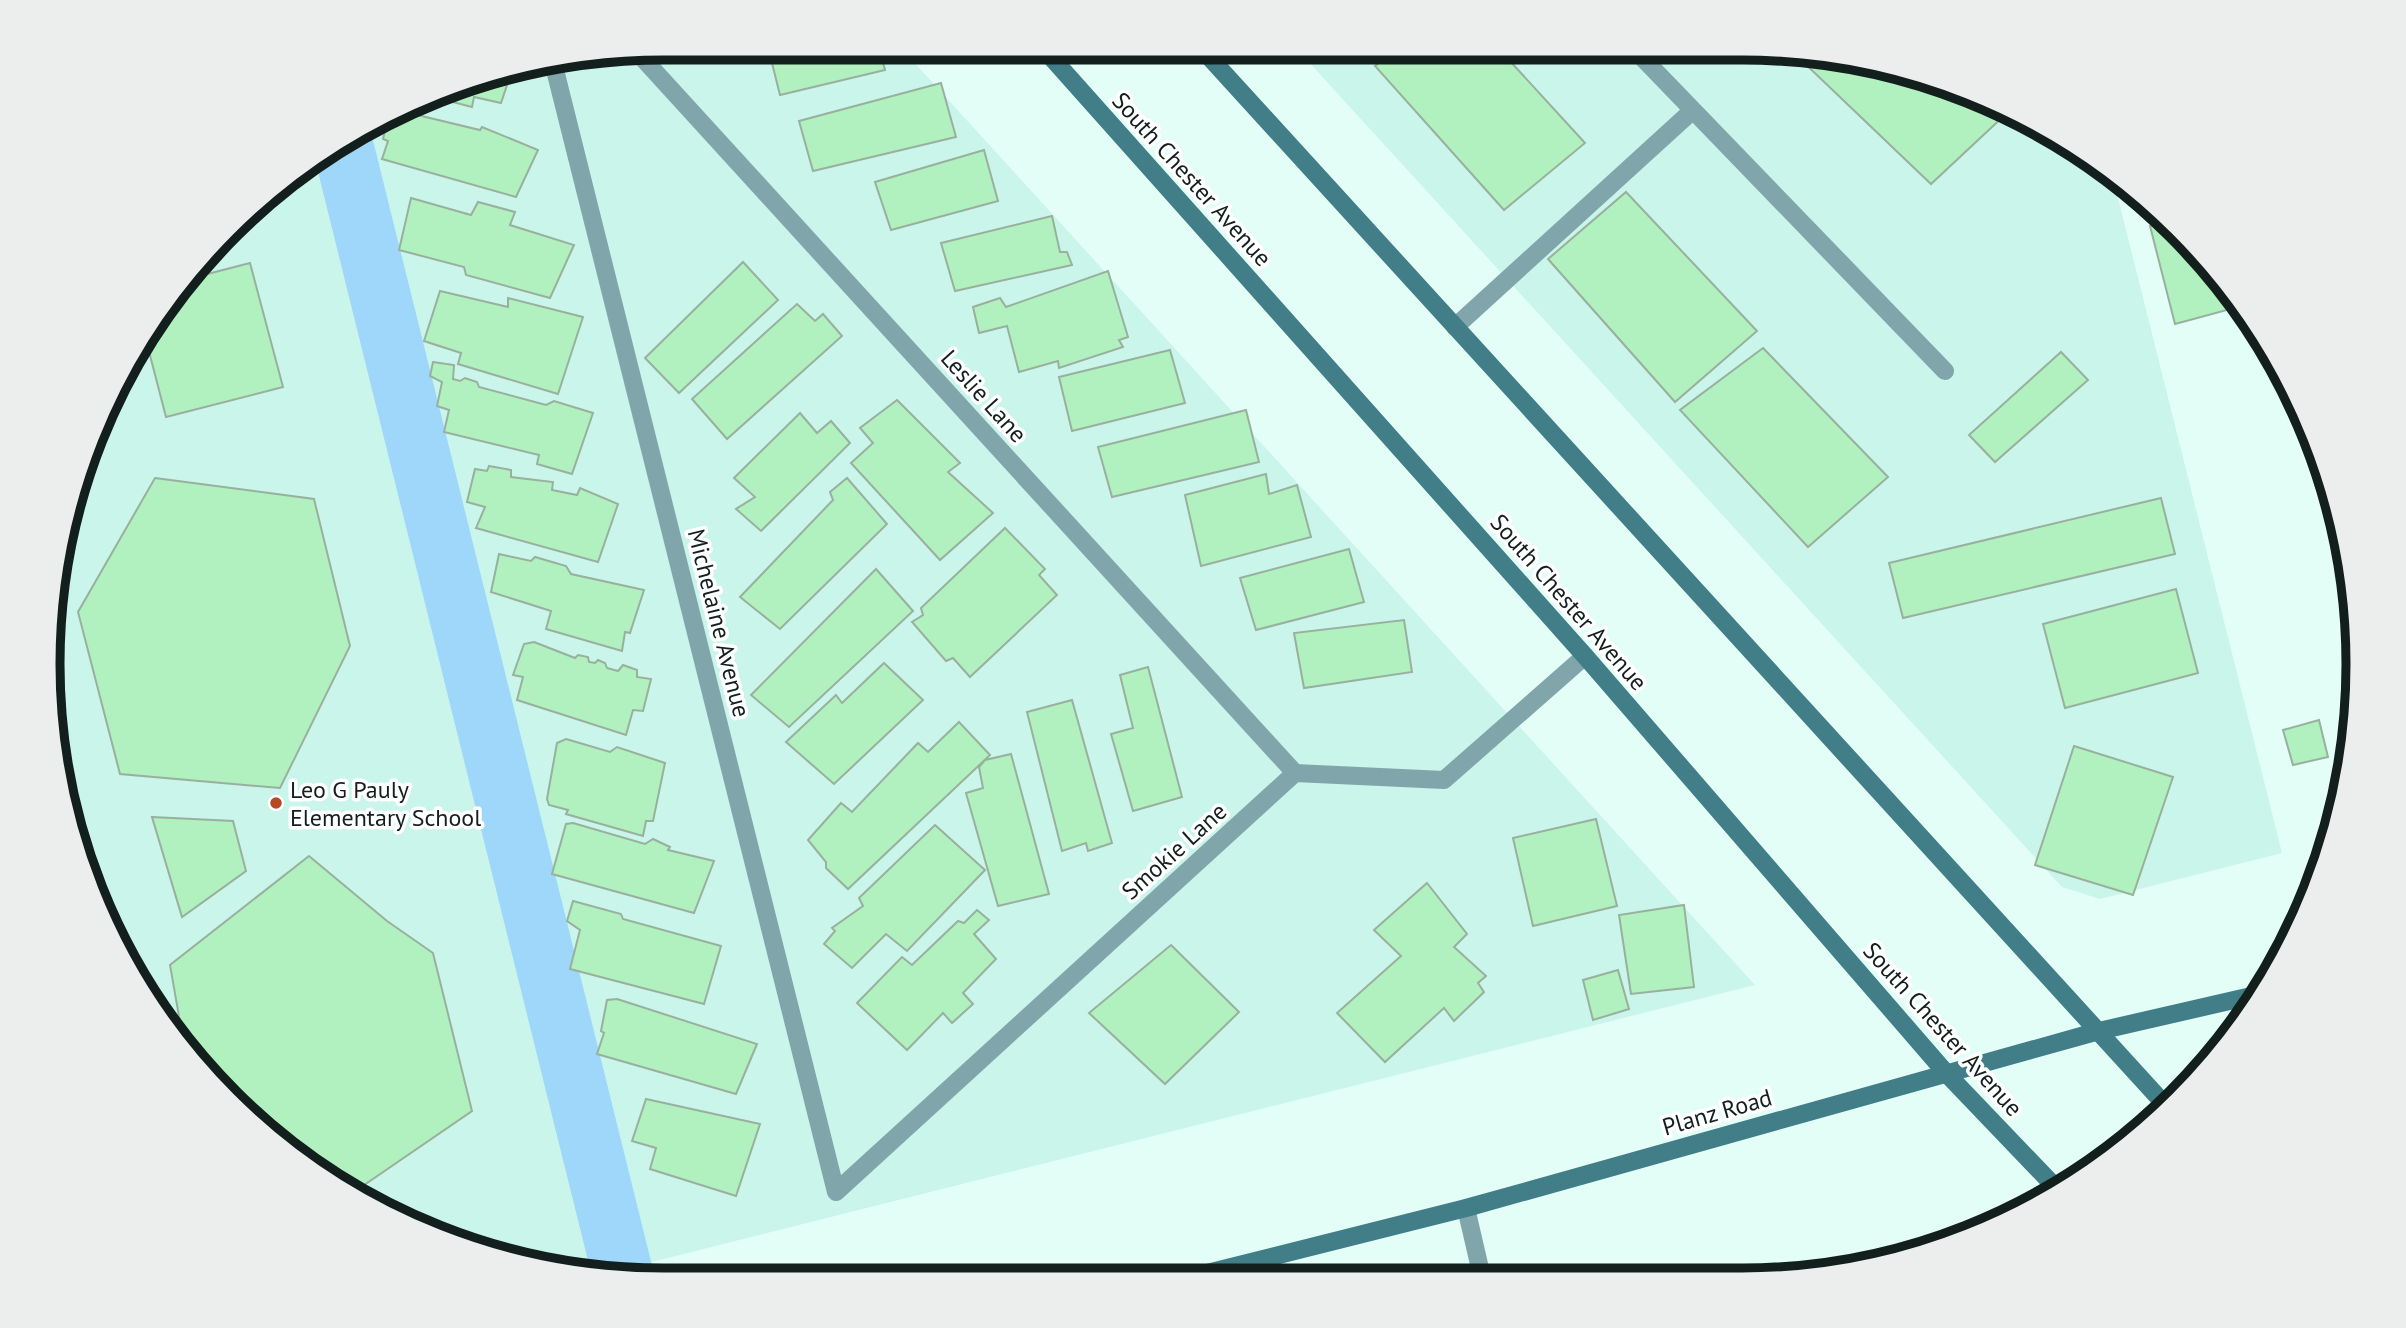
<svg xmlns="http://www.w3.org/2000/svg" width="2406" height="1328" font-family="'PT Sans',sans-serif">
	<rect width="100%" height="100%" fill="#e3fef7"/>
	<g fill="#caf5eb">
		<path d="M 664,47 L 901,48 L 1755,985 L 600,1275 L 504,1260 L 356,1198 L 201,1071 L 94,900 L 49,705 L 68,505 L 151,322 L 288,175 L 465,80 Z"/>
		<path d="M 1296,48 L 1782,49 L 1902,68 L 2050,130 L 2112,174 L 2282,853 L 2100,899 L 2062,887 Z"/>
	</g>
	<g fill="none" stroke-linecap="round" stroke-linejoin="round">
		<path stroke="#9ed7f9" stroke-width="61" d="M 343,146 L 624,1279"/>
	</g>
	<g fill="#b0f1bf" stroke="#99b09e" stroke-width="2">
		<path d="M 768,47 L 879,48 L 885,70 L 780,95 Z"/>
		<path d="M 1398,48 L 1498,48 L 1585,143 L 1504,210 L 1375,66 Z"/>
		<path d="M 1804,52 L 1902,68 L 2008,112 L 1931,184 L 1799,58 Z"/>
		<path d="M 511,73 L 501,103 L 474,97 L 472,107 L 433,97 L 465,80 Z"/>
		<path d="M 941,83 L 956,137 L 813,171 L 799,121 Z"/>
		<path d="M 405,112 L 480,130 L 482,127 L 538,150 L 516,197 L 382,159 L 388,141 L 383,139 L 387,122 Z"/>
		<path d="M 984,150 L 998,201 L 891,230 L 875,182 Z"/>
		<path d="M 1626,192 L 1757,331 L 1675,402 L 1548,259 Z"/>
		<path d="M 411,198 L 471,215 L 478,202 L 515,212 L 510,225 L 574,245 L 550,298 L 466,275 L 464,267 L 399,250 Z"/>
		<path d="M 1052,216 L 1060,252 L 1067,252 L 1072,265 L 955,291 L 941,243 Z"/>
		<path d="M 2168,222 L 2231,288 L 2242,306 L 2175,324 L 2150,226 Z"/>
		<path d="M 743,262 L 778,300 L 679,393 L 645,358 Z"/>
		<path d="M 250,263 L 283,387 L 166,417 L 145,336 L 151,322 L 192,278 Z"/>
		<path d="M 1108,271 L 1128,337 L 1119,340 L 1123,347 L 1059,368 L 1058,361 L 1019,372 L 1007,326 L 979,333 L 973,307 L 1000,298 L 1006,307 Z"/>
		<path d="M 440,291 L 508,307 L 508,298 L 583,317 L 558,394 L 458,364 L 461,353 L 424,341 Z"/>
		<path d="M 797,304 L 815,321 L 823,314 L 842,336 L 727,439 L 692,399 Z"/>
		<path d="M 1763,348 L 1888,477 L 1808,547 L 1680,410 Z"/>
		<path d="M 1170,350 L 1185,403 L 1072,431 L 1059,377 Z"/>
		<path d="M 2061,352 L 2088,380 L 1995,462 L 1969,435 Z"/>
		<path d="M 433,362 L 454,365 L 453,379 L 460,381 L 465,378 L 477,382 L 479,387 L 546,405 L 554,401 L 593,413 L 572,474 L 537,464 L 539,455 L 444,432 L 449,410 L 437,406 L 442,382 L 430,376 Z"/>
		<path d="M 897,400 L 960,463 L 948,472 L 993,513 L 940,560 L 851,463 L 873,443 L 860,428 Z"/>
		<path d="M 1246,410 L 1259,462 L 1112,497 L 1098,447 Z"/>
		<path d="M 800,413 L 817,433 L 831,421 L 850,443 L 761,531 L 736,509 L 755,497 L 734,478 Z"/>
		<path d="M 489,466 L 511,470 L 511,477 L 553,482 L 552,490 L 577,495 L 580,488 L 618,504 L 598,562 L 476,528 L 485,507 L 467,502 L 475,469 L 487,471 Z"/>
		<path d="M 1266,474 L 1269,494 L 1297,485 L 1311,537 L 1201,566 L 1185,495 Z"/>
		<path d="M 155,478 L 314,499 L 350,646 L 280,788 L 120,774 L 78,612 Z"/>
		<path d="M 847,478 L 887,524 L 780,629 L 740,597 L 833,500 L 830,492 Z"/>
		<path d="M 2161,498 L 2175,554 L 1903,618 L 1889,563 Z"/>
		<path d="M 1005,528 L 1045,569 L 1039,575 L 1057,595 L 970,677 L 953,658 L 946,661 L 912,622 L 923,615 L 921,608 Z"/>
		<path d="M 1349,549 L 1364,602 L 1256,630 L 1240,578 Z"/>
		<path d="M 499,554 L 531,561 L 535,557 L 566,566 L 571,574 L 644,590 L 630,633 L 625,632 L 622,651 L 546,629 L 551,611 L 491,592 Z"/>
		<path d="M 876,569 L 913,611 L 789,727 L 751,695 Z"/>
		<path d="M 2176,589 L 2198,673 L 2065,708 L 2043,624 Z"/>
		<path d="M 1404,620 L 1412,672 L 1304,688 L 1294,633 Z"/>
		<path d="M 534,642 L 575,658 L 578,655 L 588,657 L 589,662 L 595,663 L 598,660 L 605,663 L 607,668 L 618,671 L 623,665 L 637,670 L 637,677 L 651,679 L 643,711 L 633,710 L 626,735 L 517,700 L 523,677 L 513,675 L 524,644 Z"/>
		<path d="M 884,663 L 923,700 L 834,784 L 786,742 L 836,695 L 842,703 Z"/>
		<path d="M 1148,667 L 1182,797 L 1133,811 L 1111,734 L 1133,728 L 1120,675 Z"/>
		<path d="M 1072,700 L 1112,843 L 1088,851 L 1086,843 L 1062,851 L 1027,712 Z"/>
		<path d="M 2319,720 L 2328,757 L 2293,765 L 2283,730 Z"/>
		<path d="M 959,722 L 990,755 L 848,889 L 826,868 L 826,862 L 808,840 L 841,803 L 852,812 L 918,743 L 928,752 Z"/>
		<path d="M 566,739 L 610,752 L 617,747 L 665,763 L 653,821 L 646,821 L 643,836 L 566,814 L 568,810 L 549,805 L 547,799 L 557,743 Z"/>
		<path d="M 2074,746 L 2173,777 L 2133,895 L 2035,865 Z"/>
		<path d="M 1011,754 L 1049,894 L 998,906 L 966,793 L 983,788 L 979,767 L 985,760 Z"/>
		<path d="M 152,817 L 233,821 L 246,871 L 182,917 Z"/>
		<path d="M 1596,819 L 1617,906 L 1533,926 L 1513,838 Z"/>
		<path d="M 573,823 L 645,844 L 653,839 L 670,847 L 668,850 L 714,861 L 694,913 L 552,874 L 566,824 Z"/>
		<path d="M 935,825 L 985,870 L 907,951 L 886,934 L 852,968 L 824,944 L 835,931 L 832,928 L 863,906 L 859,898 Z"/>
		<path d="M 309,856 L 387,921 L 433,953 L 472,1111 L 351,1194 L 201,1071 L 184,1045 L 170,965 Z"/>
		<path d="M 1427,883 L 1467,934 L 1454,947 L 1486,976 L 1478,983 L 1484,992 L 1454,1021 L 1444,1008 L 1385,1062 L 1337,1013 L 1401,956 L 1374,930 Z"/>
		<path d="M 573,901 L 621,914 L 623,919 L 721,946 L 704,1004 L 570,969 L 580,930 L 567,921 Z"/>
		<path d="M 1684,905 L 1694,987 L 1631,994 L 1619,915 Z"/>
		<path d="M 977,910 L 989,920 L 974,934 L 996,959 L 963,993 L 973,1004 L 952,1023 L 943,1013 L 907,1050 L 857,1003 L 902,957 L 912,965 L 958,921 L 964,923 Z"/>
		<path d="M 1171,945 L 1239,1012 L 1165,1084 L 1089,1013 Z"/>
		<path d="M 1618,970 L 1629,1009 L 1593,1020 L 1583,980 Z"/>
		<path d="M 617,999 L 757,1044 L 736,1094 L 597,1054 L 604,1033 L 601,1031 L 607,1000 Z"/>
		<path d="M 646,1099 L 760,1124 L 736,1196 L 650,1169 L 656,1148 L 632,1141 Z"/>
	</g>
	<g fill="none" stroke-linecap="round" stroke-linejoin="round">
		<g stroke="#80a6ab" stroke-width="18">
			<path d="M 1633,48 L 1945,371"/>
			<path d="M 1455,327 L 1692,111"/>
			<path d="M 1466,1208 L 1482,1277"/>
		</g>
		<g stroke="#80a6ab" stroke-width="18">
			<path d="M 637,52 L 1295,773"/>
			<path d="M 554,66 L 836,1192 L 1295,773 L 1444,780 L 1585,656"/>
		</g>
		<g stroke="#427e87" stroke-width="18">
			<path d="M 1043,48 L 1585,656 L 1946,1073 L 2058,1190"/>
			<path d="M 1201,48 L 2168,1108"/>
			<path d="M 1187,1278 L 1466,1208 L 2099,1031 L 2260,994"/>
		</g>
	</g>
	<circle fill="#b34c25" stroke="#fff" stroke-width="2.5" cx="276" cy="803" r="7"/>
	<g text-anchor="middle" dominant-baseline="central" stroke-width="7" stroke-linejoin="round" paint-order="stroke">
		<g font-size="24" fill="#131f1d" stroke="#fff">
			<text transform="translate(1192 179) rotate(48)">South Chester Avenue</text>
			<text transform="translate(984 396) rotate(48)">Leslie Lane</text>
			<text transform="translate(1569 602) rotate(49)">South Chester Avenue</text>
			<text transform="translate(719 623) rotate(76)">Michelaine Avenue</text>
			<text transform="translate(1174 851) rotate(-42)">Smokie Lane</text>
			<text transform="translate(1943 1029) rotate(48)">South Chester Avenue</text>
			<text transform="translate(1717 1112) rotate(-16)">Planz Road</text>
		</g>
		<g font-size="24" fill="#131f1d" stroke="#fff" text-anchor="start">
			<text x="290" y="789">Leo G Pauly<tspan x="290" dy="28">Elementary School</tspan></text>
		</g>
	</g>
	<path d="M0 0H2406V1328H0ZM664 60H1742A604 604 0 0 1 2346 664V664A604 604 0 0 1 1742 1268H664A604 604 0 0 1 60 664V664A604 604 0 0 1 664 60Z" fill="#eceded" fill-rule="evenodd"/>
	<path fill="none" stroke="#131f1d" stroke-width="9" d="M664 60H1742A604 604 0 0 1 2346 664V664A604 604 0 0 1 1742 1268H664A604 604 0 0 1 60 664V664A604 604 0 0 1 664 60Z"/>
</svg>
